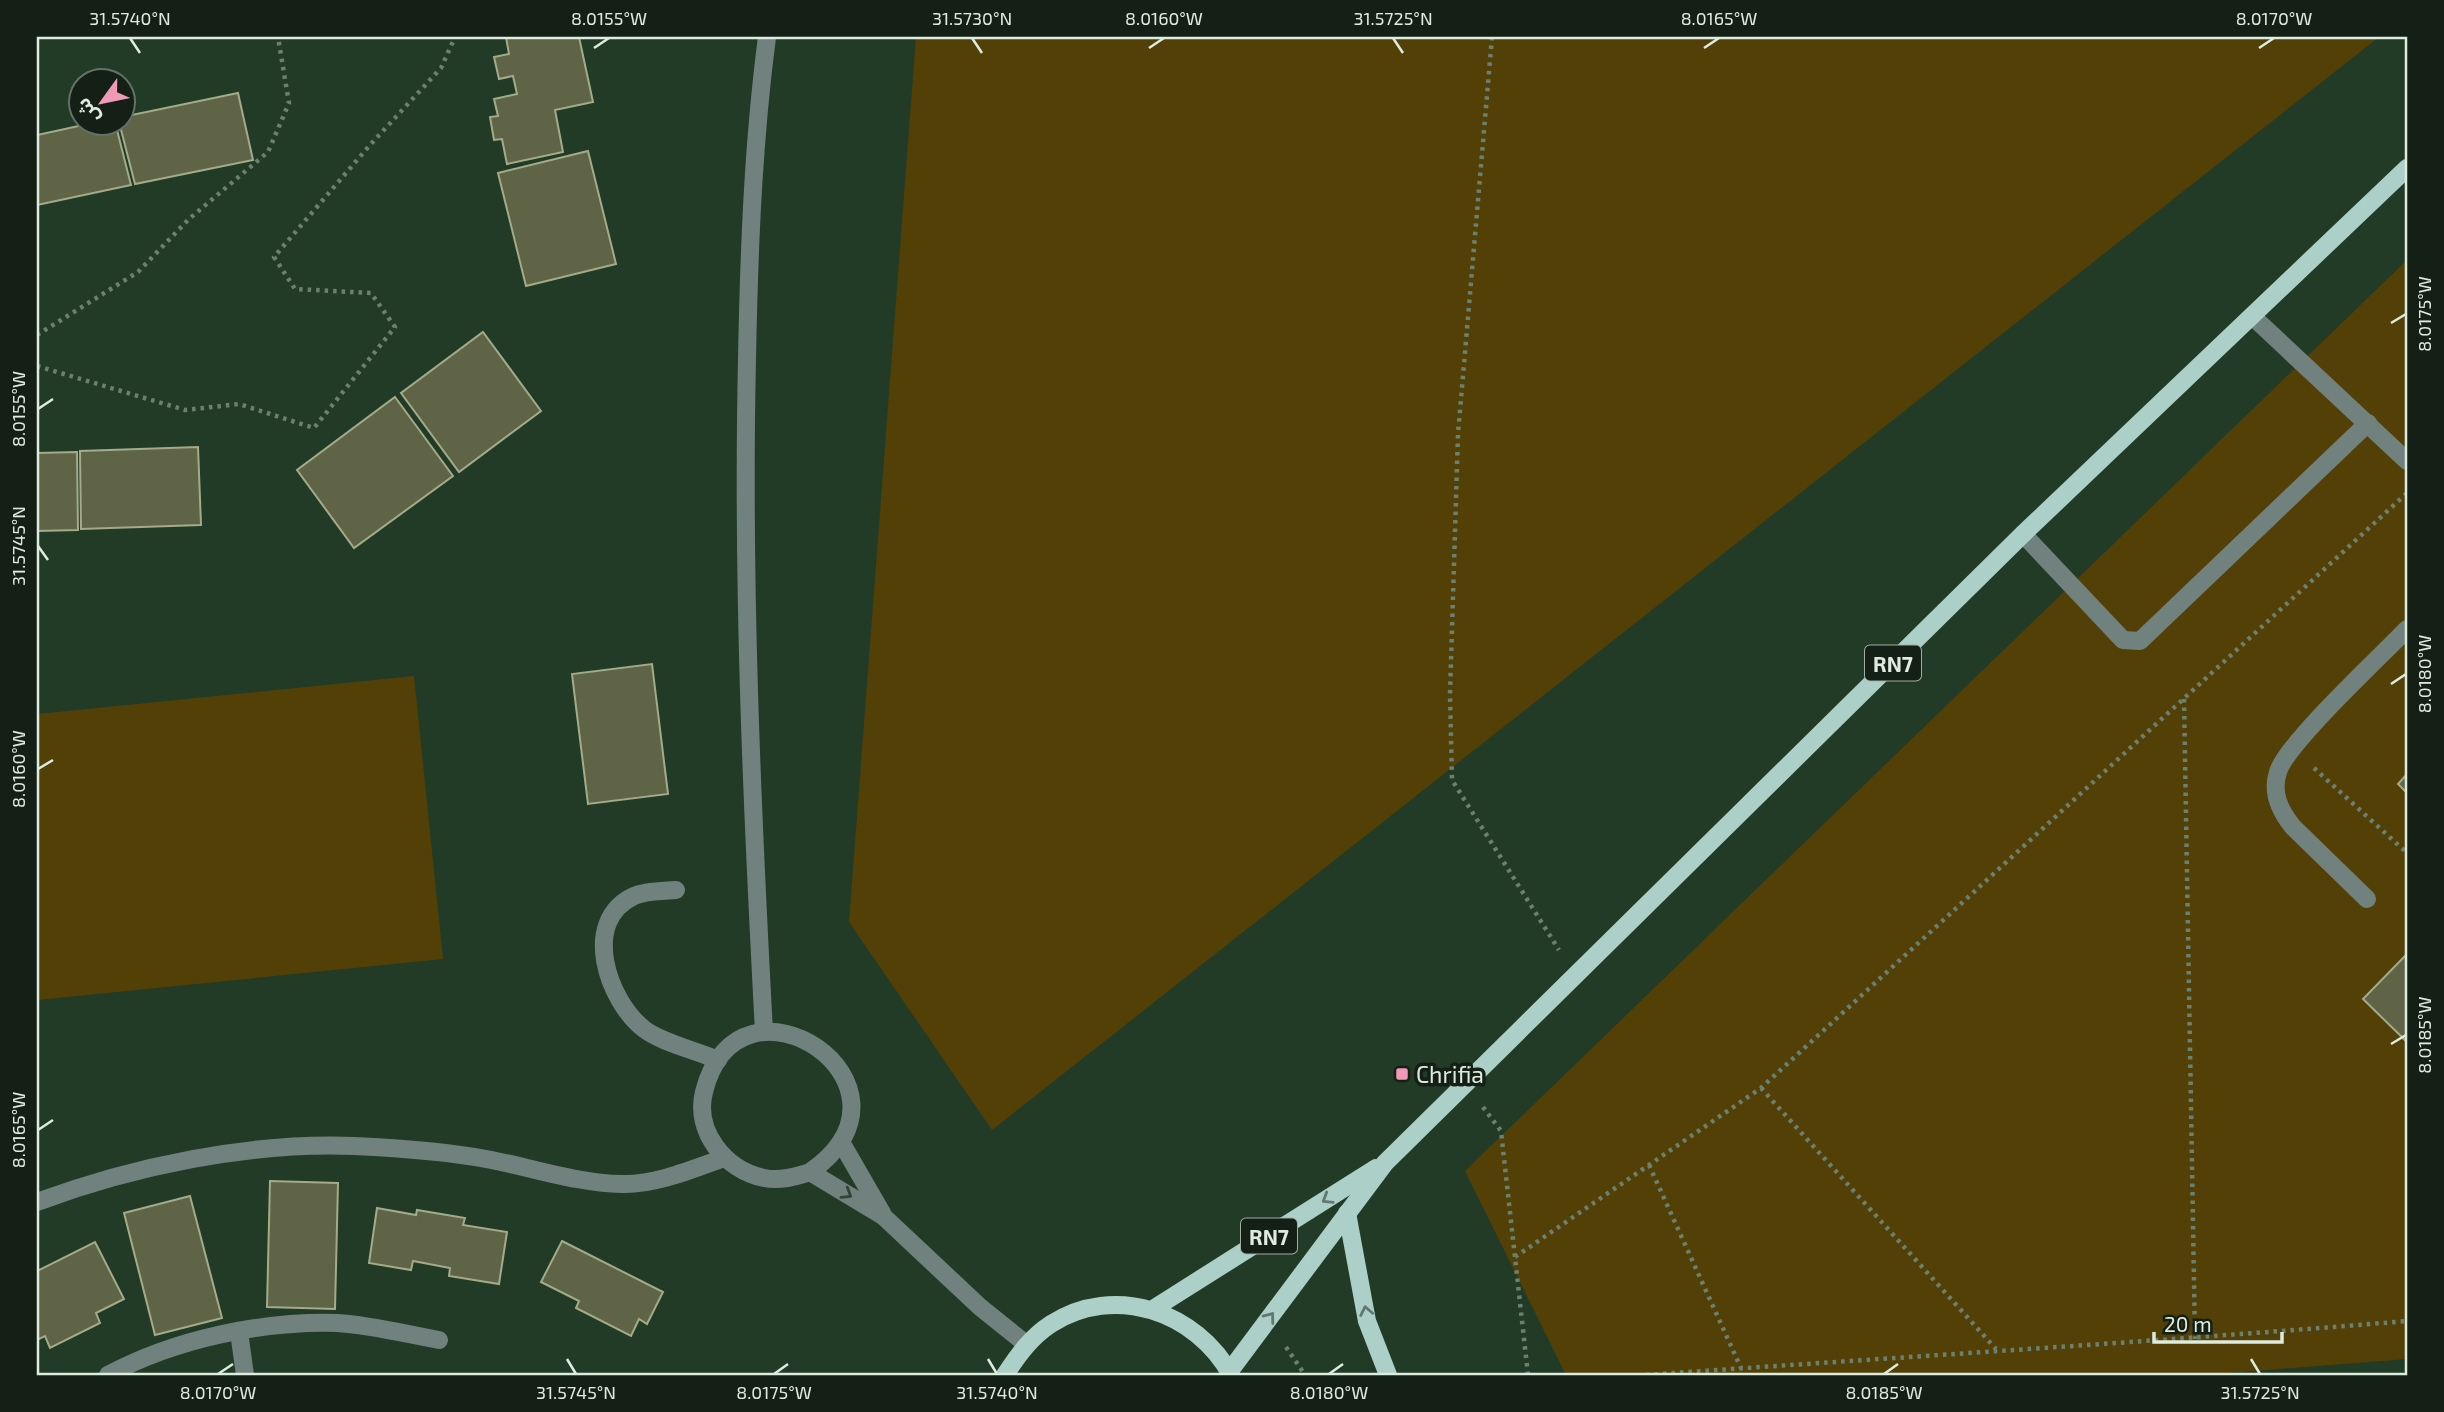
<svg xmlns="http://www.w3.org/2000/svg" width="2444" height="1412" font-family="'Exo 2','Noto Sans Arabic',sans-serif">
	<rect width="100%" height="100%" fill="#223b26"/>
	<g fill="#534007">
		<path d="M 916,37 L 2379,37 L 992,1130 L 849,922 Z"/>
		<path d="M 2407,260 L 2407,1359 L 2203,1375 L 1566,1375 L 1465,1171 Z"/>
		<path d="M 414,676 L 443,959 L 37,1000 L 37,714 Z"/>
	</g>
	<g fill="#5e6445" stroke="#a3ab89" stroke-width="2">
		<path d="M 506,37 L 579,37 L 593,102 L 555,110 L 563,152 L 507,164 L 502,139 L 494,140 L 490,117 L 498,116 L 494,99 L 517,94 L 513,76 L 499,79 L 494,57 L 509,54 Z"/>
		<path d="M 238,93 L 253,160 L 135,184 L 119,122 L 122,122 L 122,117 Z"/>
		<path d="M 97,122 L 115,122 L 131,185 L 37,205 L 37,135 Z"/>
		<path d="M 588,151 L 616,264 L 526,286 L 498,173 Z"/>
		<path d="M 483,332 L 541,411 L 459,472 L 401,393 Z"/>
		<path d="M 395,397 L 453,476 L 354,548 L 297,470 Z"/>
		<path d="M 198,447 L 201,525 L 81,529 L 80,451 Z"/>
		<path d="M 77,452 L 78,530 L 37,531 L 37,453 Z"/>
		<path d="M 652,664 L 668,794 L 588,804 L 572,674 Z"/>
		<path d="M 2407,774 L 2407,793 L 2398,784 Z"/>
		<path d="M 2407,954 L 2407,1042 L 2363,999 Z"/>
		<path d="M 270,1181 L 338,1183 L 335,1309 L 267,1307 Z"/>
		<path d="M 190,1196 L 222,1318 L 155,1335 L 124,1213 Z"/>
		<path d="M 377,1208 L 416,1215 L 417,1210 L 465,1218 L 463,1225 L 507,1232 L 499,1284 L 449,1276 L 450,1268 L 413,1261 L 411,1270 L 369,1263 Z"/>
		<path d="M 562,1241 L 663,1292 L 647,1324 L 639,1319 L 631,1336 L 576,1308 L 579,1301 L 541,1282 Z"/>
		<path d="M 95,1242 L 124,1299 L 96,1313 L 100,1323 L 50,1348 L 45,1336 L 37,1340 L 37,1271 Z"/>
	</g>
	<g fill="none" stroke-linecap="round" stroke-linejoin="round">
		<g stroke="#6b806e" stroke-width="4.5" stroke-dasharray="3.5 5" stroke-linecap="butt">
			<path d="M 1492,37 L 1458,434 L 1450,694 L 1452,780 L 1559,950"/>
			<path d="M 37,335 L 138,272 L 189,219 L 268,152 L 289,103 L 278,37"/>
			<path d="M 37,366 L 185,410 L 239,404 L 314,428 L 395,327 L 371,293 L 295,289 L 274,257 L 370,145 L 441,68 L 455,37"/>
			<path d="M 2184,699 L 2195,1339"/>
			<path d="M 2314,768 L 2407,853"/>
			<path d="M 1761,1088 L 1996,1349"/>
			<path d="M 1483,1107 L 1501,1131 L 1528,1375"/>
			<path d="M 1649,1165 L 1741,1368"/>
			<path d="M 1515,1257 L 1761,1088 L 2407,493"/>
			<path d="M 1286,1347 L 1305,1375"/>
			<path d="M 1646,1375 C 1900,1357 2154,1342 2407,1321"/>
		</g>
		<g stroke="#71827e" stroke-width="18">
			<path d="M 2252,316 L 2407,461"/>
			<path d="M 2023,534 L 2123,640 L 2140,641 L 2368,423"/>
			<path d="M 676,890 C 664,891 645,891 634,896 C 580,921 608,1001 644,1029 C 660,1042 698,1051 718,1060"/>
			<path d="M 2367,899 L 2293,827 C 2280,811 2271,793 2278,772 C 2286,744 2381,656 2407,629"/>
			<path d="M 764,1032 C 752,808 742,584 747,359 C 749,252 753,144 767,37"/>
			<path d="M 841,1142 L 882,1213"/>
			<path d="M 810,1172 C 936,1085 738,954 704,1092 C 694,1131 725,1170 764,1178 C 780,1181 795,1177 810,1172 L 883,1216 L 980,1307 L 1026,1344"/>
			<path d="M 37,1202 C 134,1166 250,1142 354,1146 C 397,1148 444,1151 486,1159 C 531,1167 575,1183 622,1184 C 655,1185 693,1169 724,1158"/>
			<path d="M 239,1332 L 245,1375"/>
			<path d="M 108,1375 C 175,1339 261,1321 337,1323 C 371,1325 406,1334 439,1340"/>
		</g>
		<g stroke="#acd0c7" stroke-width="18">
			<path d="M 1347,1213 L 1367,1321 L 1388,1375"/>
			<path d="M 1153,1309 L 1376,1168"/>
			<path d="M 1229,1372 L 1385,1163 L 2023,534 L 2407,168"/>
			<path d="M 1005,1375 C 1018,1355 1031,1337 1051,1324 C 1114,1283 1197,1312 1231,1375"/>
		</g>
	</g>
	<defs><path id="oneway-chevron" d="M-2-3.5L2.5 0L-2 3.5" fill="none" stroke-width="1.6" stroke-linecap="round" stroke-linejoin="round" transform="scale(1.75)"/></defs>
	<use stroke="#35423a" href="#oneway-chevron" transform="translate(847 1194) rotate(32)"/>
	<g stroke="#60786e">
		<use href="#oneway-chevron" transform="translate(1327 1199) rotate(148)"/>
		<use href="#oneway-chevron" transform="translate(1366 1311) rotate(-101)"/>
		<use href="#oneway-chevron" transform="translate(1270 1317) rotate(-53)"/>
	</g>
	<path fill="none" stroke="#ddecdf" stroke-width="2.5" d="M 130,38 L 140,53M 972,38 L 982,53M 1393,38 L 1403,53M 594,48 L 609,38M 1149,48 L 1164,38M 1704,48 L 1719,38M 2259,48 L 2274,38M 2391,323 L 2406,314M 38,409 L 53,399M 38,546 L 48,560M 2391,684 L 2406,674M 38,769 L 53,760M 2391,1044 L 2406,1035M 38,1130 L 53,1120M 567,1359 L 576,1374M 988,1359 L 997,1374M 2251,1359 L 2260,1374M 218,1374 L 233,1364M 774,1374 L 788,1364M 1329,1374 L 1343,1364M 1884,1374 L 1898,1364"/>
	<rect fill="#f09ab7" stroke="#141f16" stroke-width="2.5" x="1395" y="1067" width="14" height="14" rx="3.5"/>
	<g text-anchor="middle" dominant-baseline="central" stroke-width="7" stroke-linejoin="round" paint-order="stroke">
		<g fill="#141f16" stroke="#a1aea3" stroke-width="2">
			<rect x="1865" y="645.5" width="56" height="35" rx="5"/>
			<rect x="1241" y="1218.5" width="56" height="35" rx="5"/>
		</g>
		<g font-size="21" font-weight="bold" fill="#ddecdf">
			<text x="1893" y="663">RN7</text>
			<text x="1269" y="1236">RN7</text>
		</g>
		<g font-size="23" fill="#ddecdf" stroke="#141f16" text-anchor="start">
			<text x="1416" y="1074">Chrifia</text>
		</g>
	</g>
	<rect width="2444" height="1412" fill="none" stroke="#141f16" stroke-width="77"/>
	<g transform="translate(102 102) rotate(237)"><circle r="33" fill="#141f16" stroke="#647166" stroke-width="2"/>
	<path d="M0-5L12 26L0 18L-12 26Z" fill="#f09ab7"/>
	<text y="-10" font-size="19" font-weight="bold" text-anchor="middle" fill="#ddecdf">ش</text>
	</g>
	<path d="M2154 1332v10h128v-10" fill="none" stroke="#ddecdf" stroke-width="3.5"/>
	<text x="2164" y="1332" font-size="21" fill="#ddecdf" stroke="#141f16" stroke-width="5" paint-order="stroke">20 m</text>
	<rect x="38" y="38" width="2368" height="1336" fill="none" stroke="#ddecdf" stroke-width="2.5"/>
	<g font-size="18" text-anchor="middle" fill="#ddecdf">
		<text x="130" y="25">31.5740°N</text>
		<text x="609" y="25">8.0155°W</text>
		<text x="972" y="25">31.5730°N</text>
		<text x="1164" y="25">8.0160°W</text>
		<text x="1393" y="25">31.5725°N</text>
		<text x="1719" y="25">8.0165°W</text>
		<text x="2274" y="25">8.0170°W</text>
		<text transform="translate(2425 314) rotate(-90)" y="6">8.0175°W</text>
		<text transform="translate(19 409) rotate(-90)" y="6">8.0155°W</text>
		<text transform="translate(19 546) rotate(-90)" y="6">31.5745°N</text>
		<text transform="translate(2425 674) rotate(-90)" y="6">8.0180°W</text>
		<text transform="translate(19 769) rotate(-90)" y="6">8.0160°W</text>
		<text transform="translate(2425 1035) rotate(-90)" y="6">8.0185°W</text>
		<text transform="translate(19 1130) rotate(-90)" y="6">8.0165°W</text>
		<text x="218" y="1399">8.0170°W</text>
		<text x="576" y="1399">31.5745°N</text>
		<text x="774" y="1399">8.0175°W</text>
		<text x="997" y="1399">31.5740°N</text>
		<text x="1329" y="1399">8.0180°W</text>
		<text x="1884" y="1399">8.0185°W</text>
		<text x="2260" y="1399">31.5725°N</text>
	</g>
</svg>
